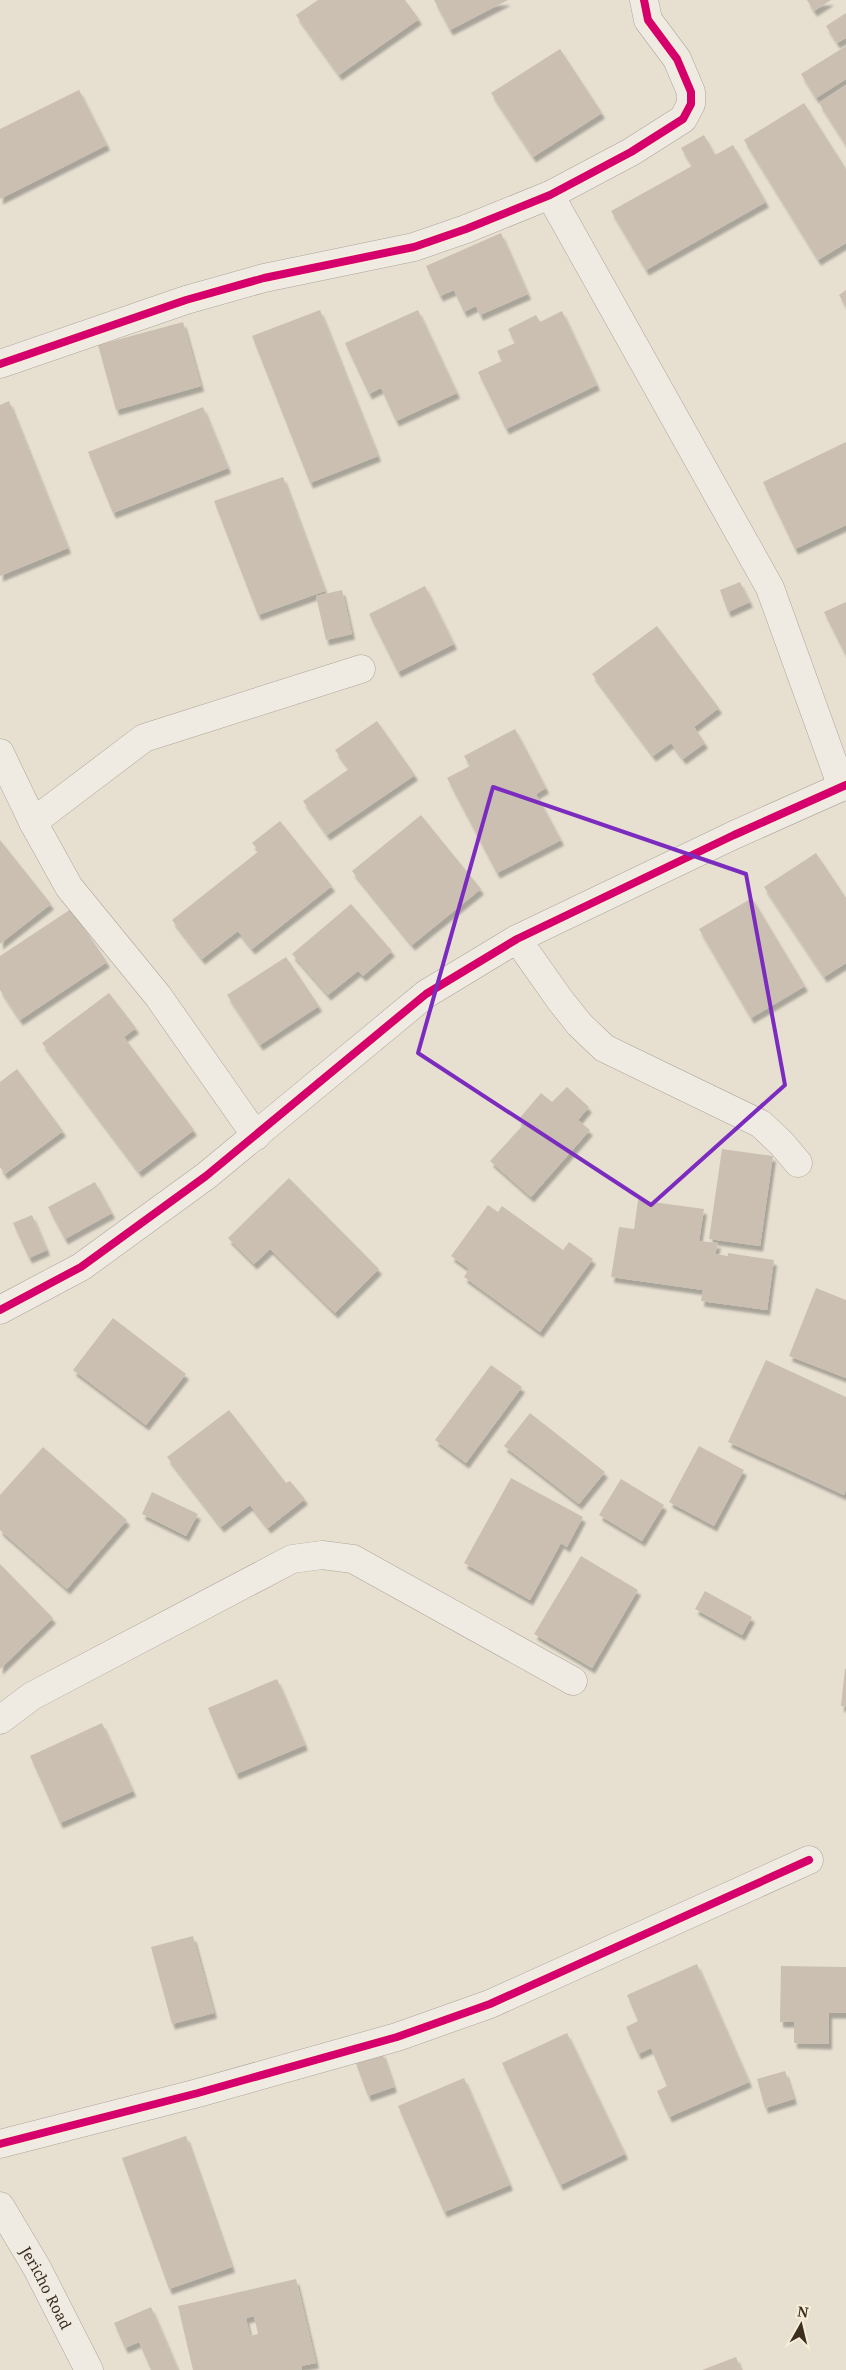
<svg xmlns="http://www.w3.org/2000/svg" width="846" height="2370" font-family="'Noto Serif',serif">
	<defs>
		<filter id="shadow"><feDropShadow dx="3" dy="5.5" stdDeviation="1" flood-color="#0004"/></filter>
	</defs>
	<rect width="100%" height="100%" fill="#e7e0d1"/>
	<g fill="#cbbfb2" fill-rule="evenodd" filter="url(#shadow)">
		<path d="M 318,0 L 405,0 L 419,19 L 339,75 L 296,15 Z"/>
		<path d="M 434,0 L 508,0 L 450,30 Z"/>
		<path d="M 807,0 L 831,0 L 814,11 Z"/>
		<path d="M 846,13 L 846,38 L 837,43 L 826,26 Z"/>
		<path d="M 846,46 L 846,79 L 816,98 L 801,74 Z"/>
		<path d="M 560,49 L 602,113 L 533,157 L 491,93 Z"/>
		<path d="M 846,85 L 846,145 L 819,103 Z"/>
		<path d="M 79,90 L 107,145 L 0,199 L 0,129 Z"/>
		<path d="M 804,103 L 846,169 L 846,243 L 818,260 L 744,140 Z"/>
		<path d="M 704,135 L 715,155 L 733,145 L 766,202 L 646,270 L 611,211 L 692,166 L 681,148 Z"/>
		<path d="M 501,233 L 528,294 L 480,315 L 476,306 L 464,312 L 454,290 L 440,296 L 426,266 Z"/>
		<path d="M 846,290 L 846,307 L 839,295 Z"/>
		<path d="M 320,310 L 378,456 L 310,483 L 252,336 Z"/>
		<path d="M 418,310 L 457,393 L 396,421 L 381,388 L 369,394 L 345,343 Z"/>
		<path d="M 562,311 L 597,385 L 506,429 L 478,372 L 502,361 L 497,351 L 515,343 L 508,329 L 536,315 L 540,322 Z"/>
		<path d="M 183,322 L 201,386 L 116,410 L 98,345 Z"/>
		<path d="M 9,401 L 68,548 L 0,576 L 0,405 Z"/>
		<path d="M 203,407 L 228,468 L 113,513 L 88,452 Z"/>
		<path d="M 846,442 L 846,525 L 795,549 L 763,482 Z"/>
		<path d="M 283,477 L 325,591 L 258,615 L 214,501 Z"/>
		<path d="M 740,582 L 750,602 L 728,612 L 720,590 Z"/>
		<path d="M 425,586 L 454,644 L 398,672 L 369,614 Z"/>
		<path d="M 342,590 L 352,634 L 326,640 L 316,596 Z"/>
		<path d="M 846,602 L 846,656 L 824,612 Z"/>
		<path d="M 657,626 L 719,708 L 694,727 L 705,743 L 683,759 L 671,743 L 653,756 L 592,674 Z"/>
		<path d="M 377,721 L 415,775 L 327,835 L 303,801 L 349,769 L 335,750 Z"/>
		<path d="M 515,729 L 546,788 L 536,794 L 561,840 L 497,873 L 447,778 L 470,766 L 464,756 Z"/>
		<path d="M 421,815 L 481,889 L 412,945 L 352,871 Z"/>
		<path d="M 280,821 L 332,886 L 252,949 L 238,931 L 202,959 L 172,920 L 259,851 L 252,843 Z"/>
		<path d="M 0,840 L 51,904 L 0,944 Z"/>
		<path d="M 816,853 L 846,898 L 846,963 L 824,977 L 764,887 Z"/>
		<path d="M 752,898 L 805,986 L 751,1018 L 699,929 Z"/>
		<path d="M 351,904 L 392,951 L 363,976 L 358,971 L 328,995 L 292,954 Z"/>
		<path d="M 71,909 L 107,962 L 20,1020 L 0,990 L 0,956 Z"/>
		<path d="M 286,957 L 319,1006 L 260,1045 L 227,995 Z"/>
		<path d="M 109,993 L 136,1028 L 124,1037 L 194,1130 L 139,1172 L 42,1043 Z"/>
		<path d="M 17,1069 L 63,1131 L 5,1174 L 0,1167 L 0,1082 Z"/>
		<path d="M 567,1087 L 589,1107 L 578,1120 L 590,1130 L 531,1197 L 490,1161 L 524,1124 L 518,1120 L 541,1093 L 552,1102 Z"/>
		<path d="M 722,1149 L 773,1156 L 760,1246 L 709,1239 Z"/>
		<path d="M 289,1178 L 379,1269 L 335,1313 L 270,1249 L 254,1264 L 228,1238 Z"/>
		<path d="M 95,1182 L 112,1213 L 65,1239 L 48,1207 Z"/>
		<path d="M 638,1200 L 704,1209 L 699,1241 L 718,1243 L 715,1254 L 728,1256 L 728,1253 L 774,1260 L 767,1310 L 701,1301 L 703,1290 L 611,1277 L 619,1227 L 634,1229 Z"/>
		<path d="M 488,1205 L 498,1212 L 502,1206 L 563,1250 L 569,1242 L 593,1259 L 540,1332 L 464,1277 L 469,1269 L 451,1256 Z"/>
		<path d="M 32,1215 L 47,1250 L 29,1258 L 13,1223 Z"/>
		<path d="M 816,1288 L 846,1300 L 846,1378 L 789,1356 Z"/>
		<path d="M 113,1318 L 186,1374 L 146,1425 L 73,1370 Z"/>
		<path d="M 766,1360 L 846,1397 L 846,1490 L 844,1495 L 728,1442 Z"/>
		<path d="M 491,1365 L 522,1387 L 466,1463 L 435,1440 Z"/>
		<path d="M 229,1410 L 286,1483 L 290,1481 L 305,1499 L 268,1528 L 250,1505 L 221,1527 L 167,1457 Z"/>
		<path d="M 530,1413 L 605,1472 L 579,1504 L 504,1446 Z"/>
		<path d="M 699,1446 L 744,1470 L 714,1526 L 669,1502 Z"/>
		<path d="M 43,1447 L 127,1520 L 67,1589 L 0,1530 L 0,1495 Z"/>
		<path d="M 511,1478 L 583,1517 L 567,1547 L 561,1543 L 530,1600 L 464,1563 Z"/>
		<path d="M 621,1479 L 664,1505 L 642,1541 L 599,1515 Z"/>
		<path d="M 152,1492 L 198,1514 L 186,1536 L 142,1514 Z"/>
		<path d="M 581,1556 L 638,1590 L 592,1668 L 534,1634 Z"/>
		<path d="M 0,1564 L 53,1618 L 0,1669 Z"/>
		<path d="M 705,1591 L 752,1617 L 742,1635 L 695,1609 Z"/>
		<path d="M 845,1669 L 846,1669 L 846,1707 L 841,1706 Z"/>
		<path d="M 277,1679 L 305,1745 L 236,1774 L 208,1708 Z"/>
		<path d="M 102,1723 L 133,1791 L 60,1823 L 30,1756 Z"/>
		<path d="M 193,1936 L 214,2013 L 172,2024 L 151,1947 Z"/>
		<path d="M 697,1964 L 749,2082 L 669,2117 L 657,2091 L 667,2086 L 651,2048 L 638,2054 L 626,2027 L 638,2021 L 627,1995 Z"/>
		<path d="M 781,1966 L 846,1967 L 846,2013 L 829,2013 L 829,2044 L 794,2043 L 794,2022 L 780,2022 Z"/>
		<path d="M 567,2033 L 625,2154 L 560,2185 L 502,2063 Z"/>
		<path d="M 382,2052 L 394,2087 L 368,2096 L 355,2061 Z"/>
		<path d="M 785,2071 L 794,2099 L 765,2108 L 757,2079 Z"/>
		<path d="M 464,2078 L 510,2185 L 444,2212 L 398,2106 Z"/>
		<path d="M 186,2136 L 232,2267 L 169,2289 L 122,2158 Z"/>
		<path d="M 296,2279 L 316,2363 L 301,2366 L 302,2370 L 193,2370 L 178,2306 ZM 254,2316 L 258,2334 L 250,2336 L 246,2318 Z"/>
		<path d="M 151,2307 L 178,2370 L 151,2370 L 139,2342 L 125,2348 L 114,2323 Z"/>
		<path d="M 736,2357 L 741,2370 L 702,2370 Z"/>
	</g>
	<g fill="none" stroke-linecap="round" stroke-linejoin="round">
		<g stroke="#ada599" stroke-width="29">
			<g id="minor">
				<path d="M 550,195 L 770,588 L 842,787"/>
				<path d="M 0,364 L 186,300 L 264,278 L 414,247 L 466,229 L 550,195 L 631,152 L 683,119 L 691,104 L 691,92 L 677,59 L 648,20 L 644,0"/>
				<path d="M 0,753 L 33,822 L 69,887 L 158,996 L 256,1136"/>
				<path d="M 33,822 L 144,738 L 361,669"/>
				<path d="M 517,939 L 560,1000 L 579,1024 L 604,1048 L 761,1124 L 782,1144 L 798,1163"/>
				<path d="M 0,1310 L 81,1267 L 206,1176 L 426,994 L 517,939 L 734,835 L 846,785"/>
				<path d="M 0,1720 L 32,1696 L 292,1559 L 322,1555 L 353,1559 L 573,1681"/>
				<path d="M 0,2144 L 198,2093 L 397,2037 L 490,2004 L 809,1860"/>
				<path id="s1" d="M 0,2206 L 37,2268 L 89,2370"/>
			</g>
		</g>
		<use href="#minor" stroke="#efebe3" stroke-width="28"/>
		<g stroke="#f7eed8" stroke-width="11">
			<g id="cycleway">
				<path d="M 0,364 L 186,300 L 264,278 L 414,247 L 466,229 L 550,195 L 631,152 L 683,119 L 691,104 L 691,92 L 677,59 L 648,20 L 644,0"/>
				<path d="M 0,1310 L 81,1267 L 206,1176 L 426,994 L 517,939 L 734,835 L 846,785"/>
				<path d="M 0,2144 L 198,2093 L 397,2037 L 490,2004 L 809,1860"/>
			</g>
		</g>
		<use href="#cycleway" stroke="#d6006c" stroke-width="8"/>
	</g>
	<path fill="none" stroke="#7b2cbf" stroke-width="4" stroke-linejoin="round" d="M 493,787 L 746,874 L 785,1085 L 651,1205 L 418,1053 Z"/>
	<g text-anchor="middle" dominant-baseline="central" stroke-width="4" stroke-linejoin="round" paint-order="stroke">
		<g font-size="15" fill="#3d2e20" stroke="#f7eed8">
			<text stroke="none"><textPath href="#s1" startOffset="94">Jericho Road</textPath></text>
		</g>
	</g>
	<g transform="translate(801 2325) rotate(8)" stroke="#f7eed8" stroke-width="4" paint-order="stroke">
	<path d="M0-4L9 19L0 12L-9 19Z" fill="#3d2e20"/>
	<text y="-8" font-size="14" font-weight="bold" text-anchor="middle" fill="#3d2e20">N</text>
	</g>
</svg>
